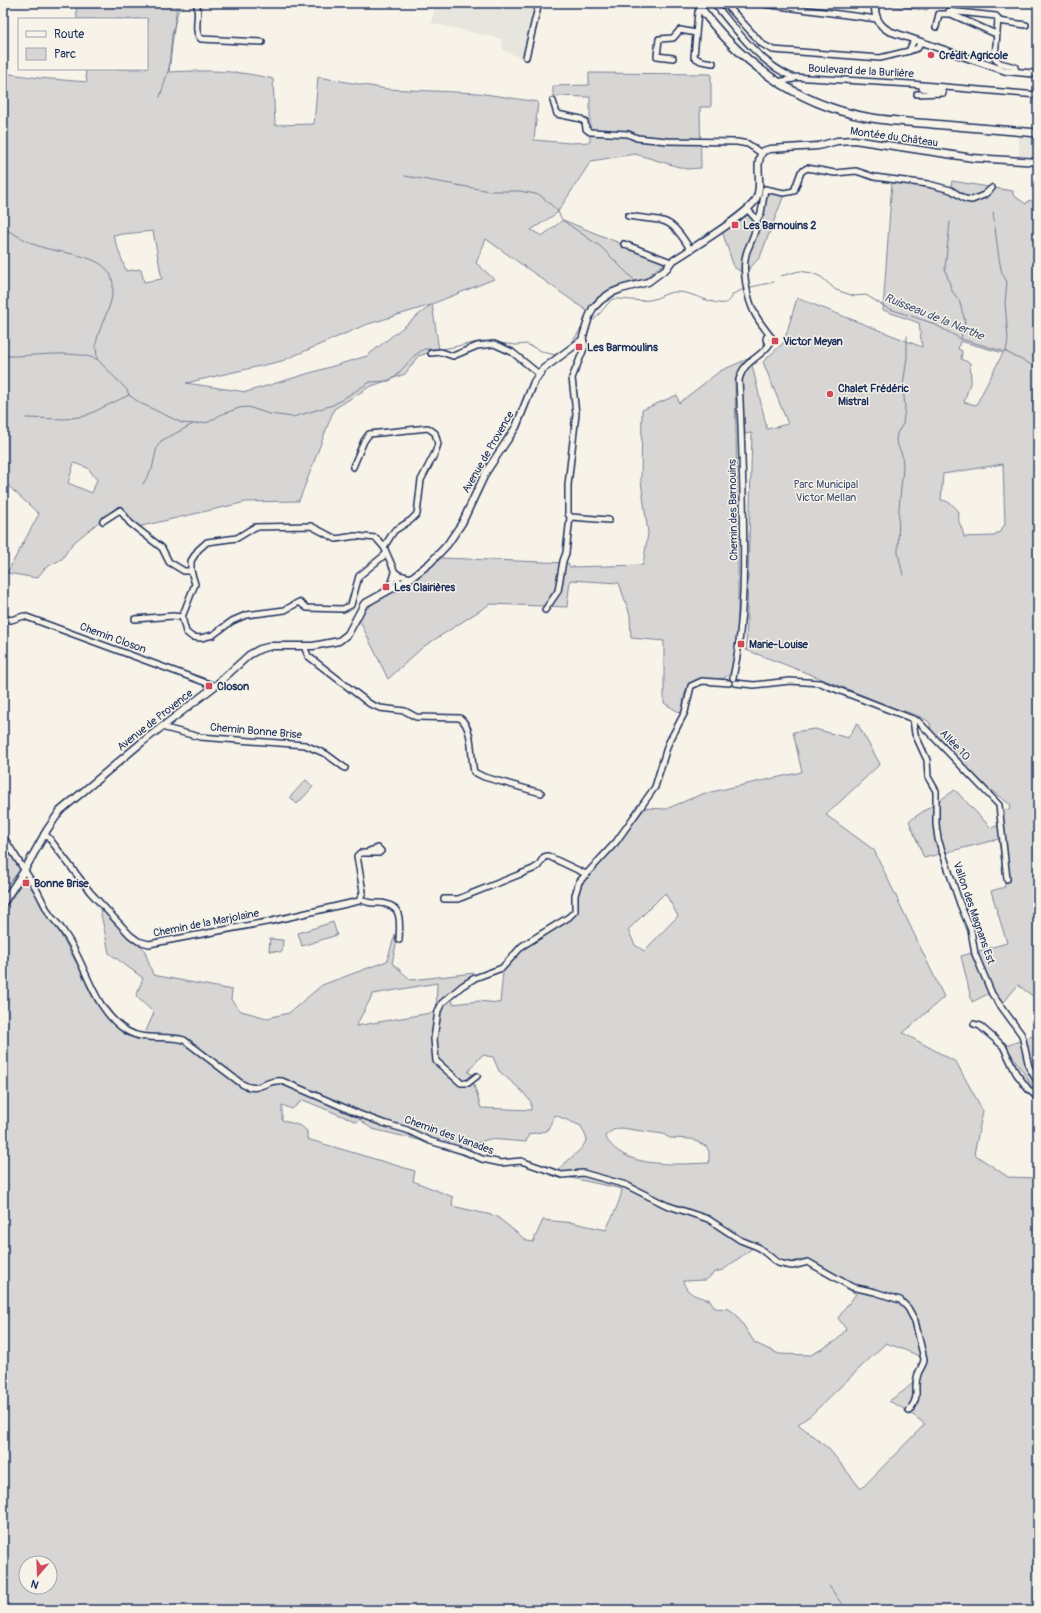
<svg xmlns="http://www.w3.org/2000/svg" width="1041" height="1613" font-family="Pangolin,sans-serif">
	<rect width="100%" height="100%" fill="#f7f3e8"/>
	<filter id="ink" filterUnits="userSpaceOnUse"><feTurbulence type="fractalNoise" baseFrequency=".025" numOctaves="2"/><feDisplacementMap in="SourceGraphic" scale="8" xChannelSelector="R" yChannelSelector="G"/><feConvolveMatrix kernelMatrix="1 2 1 2 8 2 1 2 1" color-interpolation-filters="sRGB"/></filter>
	<g filter="url(#ink)">
		<g fill="#e6e5de">
			<path d="M 436,3 L 538,3 L 528,61 L 503,50 L 502,39 L 431,23 Z"/>
			<path d="M 1019,137 L 1038,138 L 1038,157 L 1019,156 Z"/>
		</g>
		<g fill="#d7d6d4" stroke="#798299" fill-rule="evenodd">
			<path d="M 76,3 L 177,3 L 169,72 C 204,70 239,70 273,79 L 275,125 L 314,124 L 318,77 L 387,89 L 478,93 L 538,102 L 534,140 L 570,143 L 590,142 L 590,97 L 553,96 L 553,86 L 589,85 L 589,73 L 711,74 L 711,107 L 700,107 L 701,168 L 686,169 L 635,154 L 591,161 L 557,213 L 531,230 L 542,236 L 563,220 L 666,262 L 644,279 L 623,284 L 605,292 L 587,311 L 486,239 L 476,263 L 494,279 L 432,304 L 439,350 L 418,356 L 405,374 L 369,387 L 334,409 L 299,501 L 246,502 L 133,528 L 123,519 L 117,507 L 72,544 L 62,559 L 45,568 L 37,578 L 7,573 L 39,514 L 3,481 L 3,73 L 39,78 L 87,82 L 85,69 L 147,69 L 147,19 L 77,19 ZM 153,231 L 162,279 L 144,282 L 141,269 L 126,271 L 113,235 ZM 431,305 L 367,356 L 246,392 L 186,383 L 282,361 L 365,325 ZM 74,463 L 88,468 L 97,480 L 92,493 L 68,483 Z"/>
			<path d="M 880,3 L 932,3 L 927,10 L 886,6 L 886,4 Z"/>
			<path d="M 892,181 L 950,192 L 952,181 L 1013,191 L 1013,195 L 1026,204 L 1029,200 L 1038,204 L 1038,1000 L 1018,985 L 999,1008 L 990,993 L 972,1002 L 961,956 L 1007,943 L 991,891 L 1005,887 L 999,839 L 924,858 L 909,821 L 955,790 L 991,828 L 999,825 L 998,810 L 1009,810 L 1011,805 L 989,789 L 931,731 L 930,723 C 920,714 904,712 891,707 C 843,687 795,668 746,650 L 752,433 L 745,434 C 744,418 737,388 743,374 C 746,367 752,362 757,357 L 757,363 L 752,365 L 767,429 L 788,424 L 763,362 L 784,342 L 797,298 L 922,347 L 919,323 L 883,310 ZM 960,341 L 1003,353 L 976,405 L 964,402 L 971,380 L 970,363 L 961,359 L 962,351 L 958,349 ZM 1003,464 L 1005,524 L 999,533 L 996,533 L 995,536 L 964,537 C 963,531 961,527 959,522 C 958,520 959,516 959,513 C 957,507 947,500 941,500 L 943,474 Z"/>
			<path d="M 766,191 L 784,195 L 760,257 L 748,270 L 746,270 C 747,243 764,218 766,191 Z"/>
			<path d="M 748,215 L 755,224 L 743,253 L 741,272 L 734,267 L 722,231 L 728,229 Z"/>
			<path d="M 750,358 L 740,368 L 735,381 C 736,456 739,532 738,607 C 738,620 737,660 732,670 C 722,690 695,668 686,690 C 683,697 683,706 682,714 L 664,703 L 664,641 L 631,638 L 630,615 L 619,583 L 570,580 L 567,607 L 490,604 L 423,647 L 388,679 L 358,617 L 380,597 L 405,587 L 441,558 L 568,563 L 570,567 L 643,565 L 648,533 L 641,481 L 642,410 L 677,395 L 679,403 L 720,371 Z"/>
			<path d="M 857,723 L 880,764 L 826,815 L 874,850 L 944,997 L 903,1033 L 956,1062 L 983,1111 L 974,1154 L 1008,1177 L 1038,1178 L 1038,1610 L 3,1610 L 3,912 L 25,878 L 61,935 L 104,1013 L 122,1030 L 142,1040 L 154,1013 L 136,996 L 143,978 L 109,953 L 99,904 L 144,949 L 153,975 L 232,990 L 231,1000 L 241,1011 L 267,1018 L 289,1013 L 322,985 L 387,961 L 395,934 L 398,936 L 392,963 L 411,980 L 474,973 L 475,981 L 452,996 L 453,1004 L 478,1001 L 500,1003 L 503,972 L 522,948 L 572,919 L 577,909 L 578,896 L 581,886 L 587,877 L 605,858 L 645,808 L 666,809 L 702,794 L 802,772 L 793,732 L 815,729 L 848,738 ZM 665,893 L 678,916 L 644,951 L 635,945 L 628,930 ZM 437,983 L 436,1012 L 356,1026 L 373,994 ZM 482,1055 L 493,1057 L 499,1071 L 522,1091 L 531,1102 L 531,1110 L 481,1108 L 473,1082 L 478,1077 L 468,1072 ZM 303,1100 L 357,1122 L 359,1119 L 372,1129 L 419,1140 L 469,1157 L 471,1145 L 489,1139 L 526,1142 L 529,1134 L 547,1131 L 555,1115 L 581,1126 L 587,1139 L 582,1148 L 553,1174 L 622,1189 C 620,1204 612,1216 606,1230 L 574,1223 L 543,1220 L 533,1242 L 527,1241 L 496,1216 L 452,1206 L 453,1197 L 413,1181 L 415,1171 L 307,1139 L 307,1131 L 301,1126 L 282,1120 L 282,1105 L 292,1109 ZM 621,1128 L 663,1134 L 670,1138 L 692,1139 L 707,1147 L 709,1152 L 709,1163 C 677,1164 622,1170 605,1136 L 613,1130 ZM 754,1247 L 773,1264 L 785,1269 L 808,1264 L 856,1294 L 838,1318 L 846,1329 L 836,1341 L 811,1355 L 779,1354 L 755,1343 L 736,1314 L 729,1309 L 715,1308 L 710,1300 C 696,1296 687,1295 683,1281 L 706,1280 L 715,1272 L 723,1270 ZM 886,1343 C 893,1346 918,1354 921,1358 L 921,1363 L 917,1364 L 920,1365 L 915,1369 C 918,1385 900,1393 889,1401 L 906,1410 L 925,1424 L 861,1489 L 829,1449 L 798,1424 L 811,1415 ZM 26,1563 L 50,1563 L 50,1587 L 26,1587 Z"/>
			<path d="M 306,780 L 313,787 L 297,804 L 290,797 Z"/>
			<path d="M 3,843 L 20,870 L 3,891 Z"/>
			<path d="M 333,922 L 337,935 L 302,946 L 298,933 Z"/>
			<path d="M 270,939 L 283,940 L 282,952 L 269,951 Z"/>
			<path d="M 1038,1034 L 1038,1095 L 1006,1046 Z"/>
		</g>
		<g fill="none" stroke-linecap="round" stroke-linejoin="round">
			<g stroke="#727c95" stroke-width="1">
				<path d="M 895,3 L 906,3"/>
				<path d="M 160,97 L 169,68 L 172,35 L 180,3"/>
				<path d="M 405,176 L 490,191 L 520,191 L 540,195 L 557,210 L 562,220 L 601,247 L 636,282"/>
				<path d="M 993,212 L 999,259 L 1002,273 L 1007,282 L 1005,303 L 1008,339 L 1006,352"/>
				<path d="M 950,222 L 945,269 L 952,291 L 959,300 L 965,321 L 961,338"/>
				<path d="M 3,228 C 15,234 26,241 38,246 C 62,255 116,253 113,289 C 112,308 99,325 96,344 C 96,349 97,355 97,359 L 127,390 L 129,395 L 140,403 L 182,423 L 194,424 L 209,422 L 220,415 L 239,408 L 248,407 L 269,414 L 293,417 L 333,405 L 370,382 L 389,381 L 394,378 L 415,355 L 424,349 L 443,349 L 483,341 L 516,345 L 526,344 L 546,353 L 556,355 L 561,352"/>
				<path d="M 781,276 L 799,271 L 812,273 L 821,277 L 836,290 L 854,296 L 866,295 L 887,308 L 932,323 L 961,339 L 1006,352 L 1038,368"/>
				<path d="M 751,287 L 774,282"/>
				<path d="M 594,320 L 612,299 C 624,298 636,302 649,300 C 659,299 667,291 678,292 C 692,292 714,306 726,303 C 730,301 732,298 733,294 L 744,289"/>
				<path d="M 571,344 L 584,324"/>
				<path d="M 3,356 C 33,357 69,349 97,359"/>
				<path d="M 26,418 L 65,419 L 85,416 L 129,395"/>
				<path d="M 143,484 L 152,469 L 157,447 L 161,441 L 193,424"/>
				<path d="M 903,575 L 898,553 L 899,508 L 903,468 L 902,455 L 896,441 L 897,433 L 903,424 L 905,408 L 903,386 L 907,357 L 907,336"/>
				<path d="M 829,1586 L 846,1610"/>
			</g>
			<g stroke="#1b2f5e" stroke-width="8">
				<g id="minor">
					<path d="M 196,3 C 201,13 192,31 201,39 L 262,42"/>
					<path d="M 714,3 C 736,30 760,63 792,77 L 911,84 L 1038,95"/>
					<path d="M 725,3 L 762,44 L 773,50 L 880,58 L 909,51 L 914,40"/>
					<path d="M 755,3 L 877,19"/>
					<path d="M 949,11 L 996,16 L 998,19 L 995,58 L 1000,63 L 1015,67 L 1016,72"/>
					<path d="M 698,12 L 694,57 L 701,61 L 713,63"/>
					<path d="M 998,21 L 1026,25"/>
					<path d="M 936,27 L 939,14 L 951,14 L 996,34"/>
					<path d="M 909,51 L 918,48 L 920,42"/>
					<path d="M 526,57 L 539,3"/>
					<path d="M 673,58 L 657,56 L 659,39 L 673,38 L 680,30 L 696,33"/>
					<path d="M 777,82 L 794,79"/>
					<path d="M 917,94 L 943,93 L 942,91 L 922,88"/>
					<path d="M 553,101 L 557,114 L 581,119 L 585,122 L 586,129 L 590,132 L 628,134 L 637,138 L 667,141 L 737,142 L 748,144 L 761,153"/>
					<path d="M 748,210 L 757,220 C 757,231 751,241 747,251 C 741,268 747,299 755,314 C 759,322 766,330 771,337"/>
					<path d="M 628,216 C 665,222 669,214 690,249"/>
					<path d="M 757,220 L 761,213 L 765,189 L 784,193 L 794,191 L 801,172 L 807,168 L 835,173 L 856,171 L 874,177 L 928,184 L 951,190 L 965,199 L 972,200 L 984,195 L 992,188"/>
					<path d="M 624,244 L 671,262"/>
					<circle cx="769" cy="339" r="3"/>
					<path d="M 583,338 L 585,346 L 572,378 L 576,414 L 568,485 L 568,514 L 571,517 L 609,520"/>
					<path d="M 431,353 L 441,352 L 453,356 L 477,346 L 494,344 L 512,352 L 539,374"/>
					<path d="M 353,467 L 364,441 L 369,434 L 428,428 L 435,433 L 438,444 L 435,453 L 421,480 L 417,514 L 411,520 L 394,531 L 384,547"/>
					<path d="M 103,521 L 120,510 L 130,523 L 162,548 L 169,562 L 184,571 L 191,571"/>
					<path d="M 386,554 L 359,576 L 351,605 L 343,609 L 307,608 L 299,602 L 285,610 L 246,615 L 232,621 L 213,635 L 201,638 L 192,637 L 186,632 L 182,617 L 195,584 L 191,571 L 191,561 L 198,550 L 207,542 L 237,538 L 255,527 L 311,526 L 336,539 L 355,536 L 376,538 L 384,547 L 400,584"/>
					<path d="M 395,572 L 399,575 L 411,578"/>
					<path d="M 385,591 L 392,582 L 395,573"/>
					<path d="M 545,610 L 558,591 L 563,561 L 566,553 L 570,517"/>
					<path d="M 3,618 L 11,620 L 24,616 L 215,686"/>
					<path d="M 135,619 L 173,616 L 182,617"/>
					<path d="M 304,646 L 308,656 L 370,704 L 380,708 L 405,711 L 416,717 L 460,718 C 474,729 470,756 474,772 L 484,777 L 541,793"/>
					<path d="M 733,678 C 746,618 744,554 743,493 C 742,455 741,417 739,380 C 744,359 762,358 771,342"/>
					<path d="M 735,683 L 754,685 L 790,681 L 820,683 L 918,721 L 999,805 L 1007,879"/>
					<path d="M 913,719 L 915,734 L 927,760 L 928,777 L 936,791 L 936,824 L 938,839 L 960,904 L 971,930 L 975,954 L 992,994 L 1022,1035 L 1029,1067 L 1038,1083"/>
					<path d="M 161,727 L 200,737 L 305,745 L 326,754 L 345,768"/>
					<path d="M 44,834 L 49,838 L 90,892 L 130,935 L 138,941 L 149,944 L 272,921 L 359,901 L 363,892 L 357,856 L 360,853 L 379,853 L 381,851 L 378,848 L 369,851 L 368,853"/>
					<path d="M 3,836 C 13,853 24,869 34,885 C 40,895 44,905 50,915 C 55,921 61,927 65,934 C 87,965 92,1009 127,1031 C 145,1042 165,1034 184,1040 L 242,1084 C 259,1094 265,1079 282,1081 L 359,1114 L 383,1123 L 407,1130 L 430,1141 L 464,1151 L 482,1159 L 501,1163 L 521,1161 L 562,1175 L 583,1173 L 626,1185 L 666,1205 L 708,1219 L 740,1240 L 758,1247 L 778,1263 L 792,1266 L 808,1262 L 852,1287 L 875,1292 L 900,1300 L 908,1308 L 915,1321 L 924,1359 C 924,1365 920,1368 918,1374 C 912,1390 922,1393 909,1411"/>
					<path d="M 361,899 C 366,903 372,903 379,903 C 403,904 400,921 399,940"/>
					<path d="M 444,899 L 458,899 L 533,869 L 538,866 L 544,857 L 548,856 L 586,874"/>
					<path d="M 974,1024 L 980,1026 L 1003,1046 L 1016,1073 L 1028,1089 L 1038,1098"/>
					<path d="M 477,1076 L 468,1083 L 461,1083 L 436,1061 L 434,1039 L 438,1011 L 442,1003 L 462,986 L 475,978 L 502,968 L 522,946 L 569,917 L 575,911 L 575,895 L 579,882 L 616,842 L 655,787 L 668,744 L 685,712 L 691,686 L 702,681 L 729,683"/>
				</g>
			</g>
			<g stroke="#1b2f5e" stroke-width="9">
				<g id="tertiary">
					<path d="M 875,3 C 874,16 878,25 889,31 L 1006,71 L 1038,74"/>
					<path d="M 3,903 L 24,871 L 47,830 L 60,811 L 141,743 L 215,686 L 249,655 L 260,649 L 272,646 L 313,646 L 339,641 L 348,634 L 364,604 L 411,578 L 430,563 L 447,545 L 462,523 L 486,472 L 516,427 L 534,382 L 543,369 L 582,340 L 589,317 L 593,308 L 601,300 L 611,293 L 621,289 L 648,282 L 667,268 L 671,262 C 689,250 748,215 756,199 C 764,183 753,165 763,151 L 770,149 L 818,146 L 837,141 L 854,140 L 973,158 L 1038,162"/>
				</g>
			</g>
			<g stroke="#1b2f5e" stroke-width="10">
				<path id="secondary" d="M 697,3 C 738,61 796,104 866,117 C 888,121 910,122 932,124 C 968,127 1003,130 1038,133"/>
			</g>
			<use href="#minor" stroke="#f7f3e8" stroke-width="5"/>
			<use href="#tertiary" stroke="#f7f3e8" stroke-width="6"/>
			<use href="#secondary" stroke="#f7f3e8" stroke-width="7"/>
		</g>
	</g>
	<g fill="#d1495b" stroke="#f7f3e8" stroke-width="1.5">
		<circle cx="931" cy="55" r="4"/>
		<rect x="731" y="221" width="8" height="8" rx="2"/>
		<rect x="771" y="337" width="8" height="8" rx="2"/>
		<rect x="575" y="343" width="8" height="8" rx="2"/>
		<circle cx="830" cy="394" r="4"/>
		<rect x="382" y="583" width="8" height="8" rx="2"/>
		<rect x="737" y="640" width="8" height="8" rx="2"/>
		<rect x="205" y="682" width="8" height="8" rx="2"/>
		<rect x="22" y="879" width="8" height="8" rx="2"/>
	</g>
	<g text-anchor="middle" dominant-baseline="central" stroke-width="3" stroke-linejoin="round" paint-order="stroke">
		<g font-size="11" font-weight="bold" fill="#1b2f5e" stroke="#f7f3e8" text-anchor="start">
			<text x="939" y="55">Crédit Agricole</text>
			<text x="743" y="225">Les Barnouins 2</text>
			<text x="783" y="341">Victor Meyan</text>
			<text x="587" y="347">Les Barmoulins</text>
			<text x="838" y="388">Chalet Frédéric<tspan x="838" dy="13">Mistral</tspan></text>
			<text x="394" y="587">Les Clairières</text>
			<text x="749" y="644">Marie-Louise</text>
			<text x="217" y="686">Closon</text>
			<text x="34" y="883">Bonne Brise</text>
		</g>
		<g font-size="11" fill="#1b2f5e" stroke="#f7f3e8">
			<text transform="translate(861 71) rotate(3)">Boulevard de la Burlière</text>
			<text transform="translate(894 137) rotate(8)">Montée du Château</text>
			<text transform="translate(488 452) rotate(-60)">Avenue de Provence</text>
			<text transform="translate(733 510) rotate(-91)">Chemin des Barnouins</text>
			<text transform="translate(113 638) rotate(20)">Chemin Closon</text>
			<text transform="translate(155 720) rotate(-38)">Avenue de Provence</text>
			<text transform="translate(256 731) rotate(5)">Chemin Bonne Brise</text>
			<text transform="translate(955 745) rotate(46)">Allée 10</text>
			<text transform="translate(974 913) rotate(71)">Vallon des Magnans Est</text>
			<text transform="translate(206 923) rotate(-11)">Chemin de la Marjolaine</text>
			<text transform="translate(449 1135) rotate(20)">Chemin des Vanades</text>
		</g>
		<g font-size="11" fill="#415076" stroke="#f7f3e8">
			<text x="826" y="484">Parc Municipal<tspan x="826" dy="13">Victor Mellan</tspan></text>
		</g>
		<g font-size="12" font-style="italic" fill="#465679" stroke="#f7f3e8">
			<text transform="translate(934 317) rotate(22)">Ruisseau de la Nerthe</text>
		</g>
	</g>
	<rect width="1041" height="1613" fill="none" stroke="#f7f3e8" stroke-width="16"/>
	<rect x="8" y="8" width="1025" height="1597" fill="none" stroke="#1b2f5e" stroke-width="1.5" filter="url(#ink)"/>
	<rect x="18" y="18" width="130" height="52" fill="#f7f3e8" stroke="#9fa5b1"/>
	<rect x="26" y="31" width="20" height="6" fill="#f7f3e8" stroke="#9fa5b1"/>
	<text x="54" y="38" font-size="12" fill="#1b2f5e">Route</text>
	<rect x="26" y="48" width="20" height="12" fill="#d7d6d4" stroke="#9fa5b1"/>
	<text x="54" y="58" font-size="12" fill="#1b2f5e">Parc</text>
	<g transform="translate(38 1575) rotate(199)"><circle r="19" fill="#f7f3e8" stroke="#9fa5b1"/>
	<path d="M0-3L7 15L0 10L-7 15Z" fill="#d1495b"/>
	<text y="-6" font-size="11" font-weight="bold" text-anchor="middle" fill="#1b2f5e">N</text>
	</g>
</svg>
